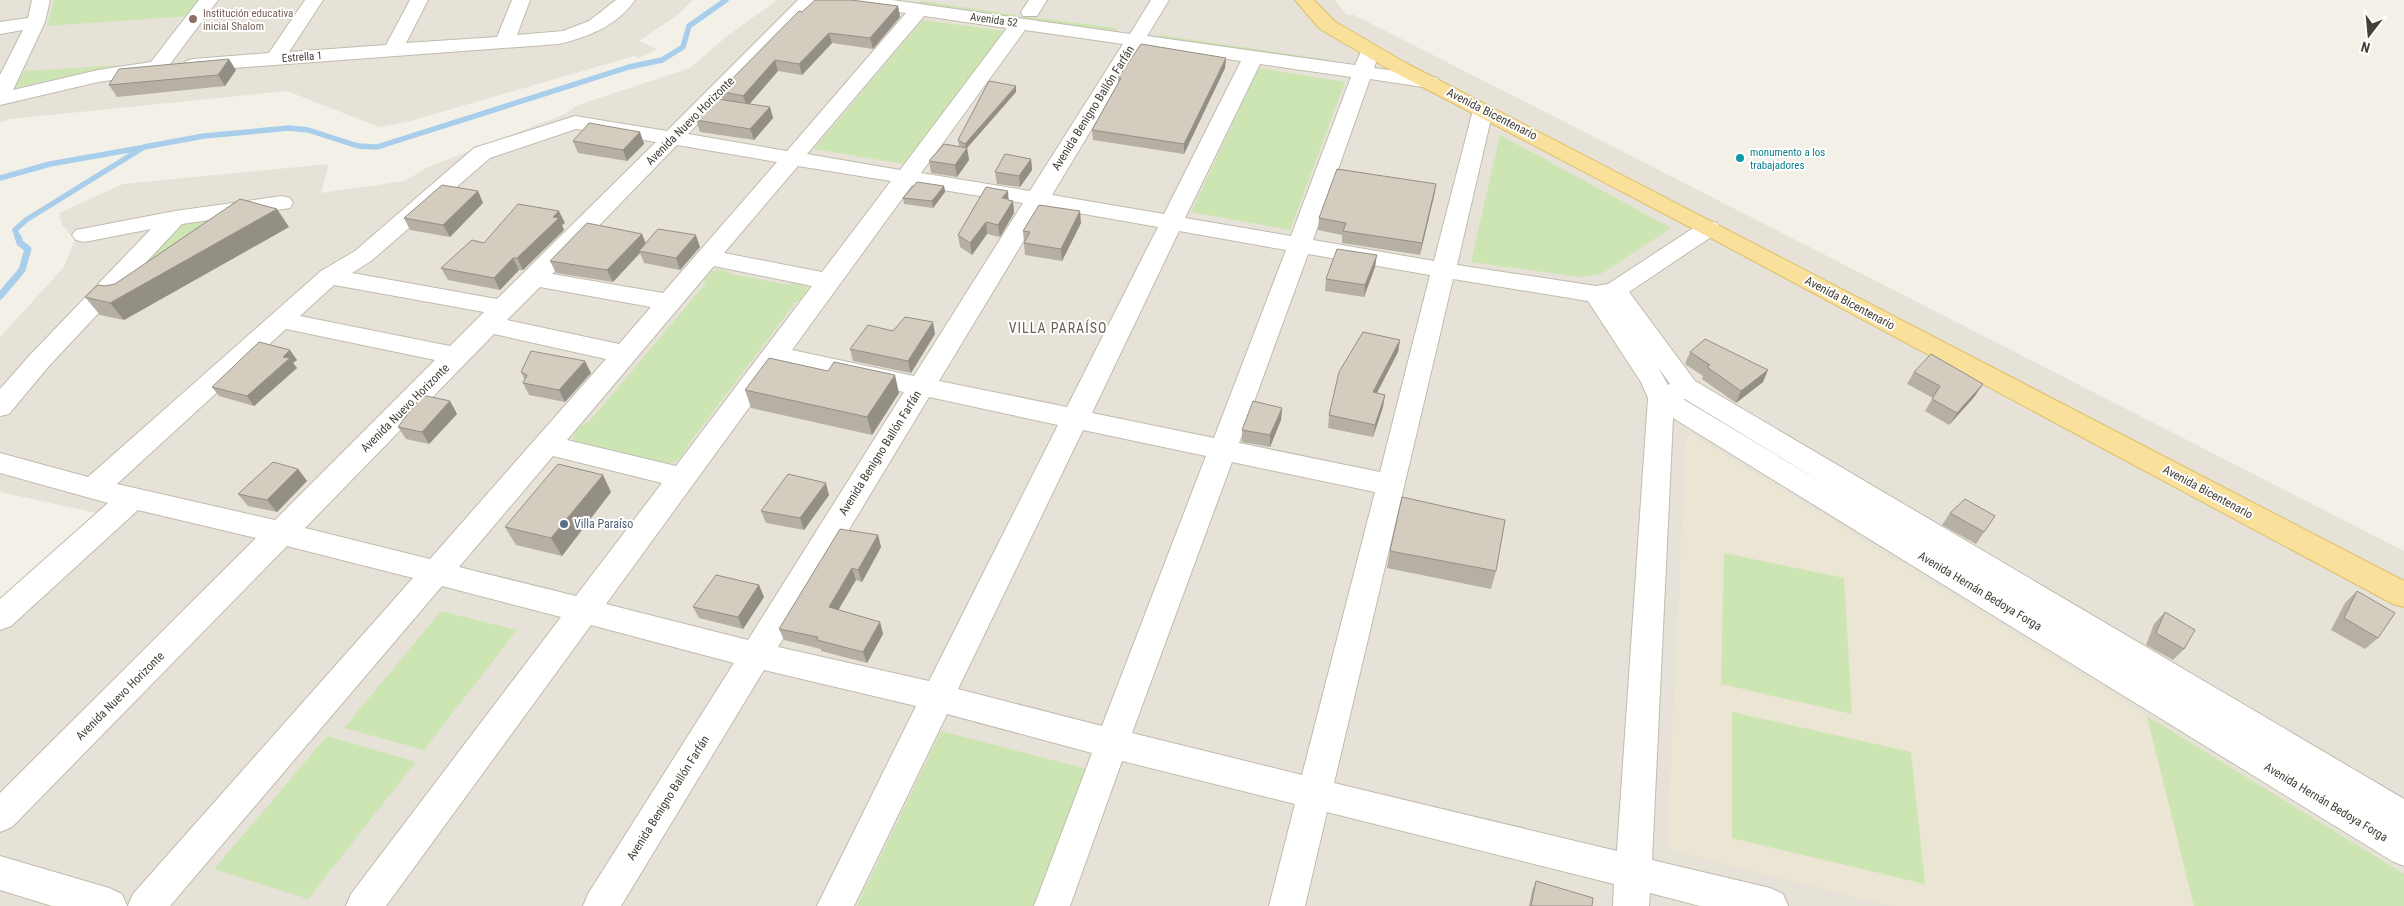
<svg xmlns="http://www.w3.org/2000/svg" width="2404" height="906" font-family="'Roboto Condensed',sans-serif">
	<rect width="100%" height="100%" fill="#f3f0e8"/>
	<g fill="#e7e2d7">
		<path d="M 0,0 L 693,0 L 676,16 L 639,41 L 657,49 L 639,58 L 634,56 L 407,122 L 379,127 L 287,91 L 10,119 L 0,123 Z"/>
		<path d="M 777,0 L 1335,0 L 1347,15 L 1354,15 L 1565,122 L 2404,551 L 2404,906 L 0,906 L 0,603 L 101,514 L 0,492 L 0,337 L 64,267 L 75,239 L 62,225 L 59,213 L 123,184 L 329,164 L 321,193 L 405,181 L 428,167 L 565,114 L 578,105 L 690,68 L 726,37 Z"/>
	</g>
	<path fill="#ebe5d3" d="M 1693,435 L 2404,874 L 2404,906 L 1890,906 L 1667,849 L 1686,436 Z"/>
	<g fill="#cde5b3">
		<path d="M 54,0 L 202,0 L 190,16 L 47,26 Z"/>
		<path d="M 921,1 L 1017,15 L 1014,19 L 918,5 Z"/>
		<path d="M 1023,16 L 1117,28 L 1114,33 L 1019,20 Z"/>
		<path d="M 923,20 L 1004,31 L 904,164 L 814,149 Z"/>
		<path d="M 1161,35 L 1337,61 L 1335,65 L 1158,39 Z"/>
		<path d="M 119,65 L 14,88 L 24,71 Z"/>
		<path d="M 1259,68 L 1345,82 L 1290,230 L 1191,212 Z"/>
		<path d="M 1500,135 L 1671,228 L 1601,274 L 1580,277 L 1471,262 Z"/>
		<path d="M 205,220 L 209,221 L 140,270 L 177,226 L 185,222 Z"/>
		<path d="M 722,269 L 732,274 L 789,285 L 792,283 L 806,286 L 808,292 L 804,298 L 795,303 L 688,445 C 683,457 678,463 664,465 L 579,445 L 573,441 C 573,430 580,426 589,422 L 706,283 L 704,280 L 712,271 Z"/>
		<path d="M 1724,553 L 1844,578 L 1852,714 L 1721,684 Z"/>
		<path d="M 441,611 L 517,630 L 424,750 L 344,728 Z"/>
		<path d="M 1732,712 L 1911,752 L 1925,884 L 1732,838 Z"/>
		<path d="M 2147,716 L 2404,874 L 2404,906 L 2194,906 Z"/>
		<path d="M 941,731 L 1087,769 L 1034,906 L 857,906 Z"/>
		<path d="M 327,736 L 416,762 L 308,899 L 214,869 Z"/>
	</g>
	<g fill="none" stroke-linecap="round" stroke-linejoin="round">
		<g stroke="#a8ceec" stroke-width="5.5">
			<path d="M 0,178 L 50,164 L 140,148"/>
			<path d="M 18,238 L 15,230 L 26,220 L 144,147 L 204,136 L 290,128 L 308,130 L 358,146 L 377,147 L 629,67 L 662,60 L 683,47 L 689,26 L 726,0"/>
		</g>
		<path stroke="#a8ceec" stroke-width="7" d="M 0,296 L 22,270 L 28,249 L 20,243 L 18,237"/>
		<g stroke="#c1bbae" stroke-width="2">
			<g id="minor">
				<path d="M 32,0 L 50,0 L 45,22 L 13,90 L 98,70 L 151,62 L 199,0 L 218,0 L 164,72 L 98,82 L 0,105 L 0,75 L 23,30 L 0,34 L 0,22 L 28,18 Z"/>
				<path d="M 305,0 L 323,0 L 289,52 L 386,45 L 410,0 L 428,0 L 406,43 L 497,37 L 512,0 L 530,0 L 517,35 L 563,31 L 589,21 L 616,0 L 635,0 C 617,26 588,37 559,44 L 193,71 L 186,69 L 183,65 L 186,61 L 193,59 L 269,53 Z"/>
				<path d="M 798,0 L 818,0 L 688,134 L 787,151 L 906,13 L 853,6 L 846,4 L 844,0 L 892,0 L 1130,34 L 1151,0 L 1169,0 L 1147,36 L 1355,65 L 1363,47 L 1370,45 L 1377,47 L 1380,51 L 1374,68 L 1430,76 L 1437,78 L 1440,82 L 1437,86 L 1430,88 L 1370,79 L 1313,240 L 1434,261 L 1473,110 L 1476,106 L 1483,104 L 1490,106 L 1493,110 L 1457,265 L 1596,286 L 1608,284 L 1701,223 L 1709,221 L 1717,223 L 1721,228 L 1717,233 L 1629,292 L 1695,381 L 2404,799 L 2404,866 L 2392,861 L 1673,418 L 1652,860 L 1770,888 L 1783,894 L 1788,906 L 1700,906 L 1650,893 L 1649,906 L 1613,906 L 1614,884 L 1327,812 L 1305,906 L 1269,906 L 1295,804 L 1122,761 L 1070,906 L 1034,906 L 1092,753 L 947,714 L 854,906 L 817,906 L 916,706 L 764,670 L 621,906 L 583,906 L 588,894 L 734,663 L 591,625 L 386,906 L 346,906 L 351,894 L 561,617 L 442,586 L 170,906 L 128,906 L 133,894 L 413,578 L 287,546 L 12,827 L 0,832 L 0,793 L 256,538 L 138,510 L 11,626 L 0,630 L 0,599 L 108,503 L 0,473 L 0,453 L 88,477 L 321,271 L 355,251 L 474,148 L 575,116 L 667,131 ZM 924,16 L 1007,28 L 900,170 L 807,154 ZM 1025,30 L 1123,44 L 1030,191 L 921,173 ZM 1141,47 L 1241,61 L 1164,214 L 1052,195 ZM 1260,64 L 1351,77 L 1291,236 L 1185,218 ZM 576,129 L 656,142 L 497,299 L 352,273 L 371,261 L 490,158 ZM 677,145 L 777,162 L 663,293 L 552,274 ZM 798,166 L 891,181 L 822,272 L 724,253 ZM 912,185 L 1023,203 L 914,376 L 792,350 ZM 1044,207 L 1158,227 L 1067,407 L 939,381 ZM 1179,231 L 1286,250 L 1214,438 L 1092,413 ZM 1308,254 L 1430,275 L 1380,472 L 1239,443 ZM 714,266 L 812,286 L 676,466 L 567,440 ZM 1453,279 L 1588,301 L 1641,382 L 1648,398 L 1617,851 L 1334,783 ZM 334,285 L 484,312 L 450,346 L 300,316 ZM 540,287 L 651,307 L 619,344 L 507,320 ZM 286,329 L 435,360 L 275,520 L 117,484 ZM 494,334 L 606,359 L 430,559 L 305,528 ZM 780,365 L 904,392 L 748,640 L 606,604 ZM 1658,367 L 1670,384 L 1668,385 ZM 929,397 L 1058,425 L 929,681 L 778,647 ZM 1683,399 L 1685,399 L 1826,485 ZM 1083,430 L 1206,456 L 1102,726 L 958,689 ZM 553,456 L 662,483 L 576,596 L 459,567 ZM 1232,462 L 1375,492 L 1302,775 L 1132,733 Z"/>
				<path d="M 1029,0 L 1047,0 L 1037,16 L 1023,16 L 1021,12 Z"/>
				<path d="M 282,196 L 290,198 L 293,203 L 290,208 L 182,224 L 48,367 L 9,414 L 0,416 L 0,389 L 30,355 L 151,229 L 84,242 L 76,240 L 72,235 L 76,230 L 175,211 Z"/>
				<path d="M 0,856 L 109,888 L 122,894 L 127,906 L 52,906 L 0,890 Z"/>
			</g>
		</g>
		<g stroke="#ddbf6c" stroke-width="2">
			<path id="major" d="M 1295,0 L 1314,0 L 1334,21 L 1404,62 L 2404,581 L 2404,607 L 2393,604 L 1722,244 L 1390,70 L 1320,29 Z"/>
		</g>
		<use href="#minor" fill="#fff" fill-rule="evenodd"/>
		<use href="#major" fill="#f9e19c" fill-rule="evenodd"/>
	</g>
	<g fill="#b6afa3">
		<path d="M 898,6 L 900,17 L 873,49 L 832,43 L 802,75 L 778,71 L 749,104 L 770,107 L 773,118 L 754,140 L 700,132 L 696,120 L 723,100 L 720,91 L 802,12 Z"/>
		<path d="M 1226,58 L 1225,68 L 1184,154 L 1093,140 L 1092,130 L 1118,83 L 1118,78 Z"/>
		<path d="M 236,70 L 225,86 L 117,97 L 109,85 Z"/>
		<path d="M 1016,92 L 967,148 L 969,160 L 957,177 L 931,173 L 929,161 L 962,147 L 959,146 L 958,140 Z"/>
		<path d="M 640,132 L 644,144 L 627,161 L 578,153 L 573,141 Z"/>
		<path d="M 1031,159 L 1032,170 L 1020,187 L 997,184 L 995,172 Z"/>
		<path d="M 1436,184 L 1434,196 L 1420,255 L 1342,243 L 1342,235 L 1318,230 L 1319,218 Z"/>
		<path d="M 944,186 L 945,192 L 933,208 L 904,204 L 903,198 Z"/>
		<path d="M 478,191 L 483,203 L 450,237 L 410,230 L 404,218 Z"/>
		<path d="M 1009,200 L 1013,201 L 1014,213 L 1000,237 L 987,234 L 972,255 L 960,247 L 958,235 Z"/>
		<path d="M 565,223 L 562,225 L 564,230 L 523,270 L 519,270 L 500,290 L 448,280 L 441,268 L 484,243 Z"/>
		<path d="M 1081,223 L 1062,261 L 1025,255 L 1023,231 Z"/>
		<path d="M 289,227 L 124,320 L 100,315 L 85,297 L 105,286 L 115,284 Z"/>
		<path d="M 646,243 L 700,247 L 680,270 L 644,263 L 640,253 L 613,282 L 556,273 L 550,261 Z"/>
		<path d="M 1375,267 L 1364,297 L 1325,291 L 1326,279 Z"/>
		<path d="M 935,334 L 911,373 L 853,361 L 850,349 Z"/>
		<path d="M 1400,340 L 1398,352 L 1377,393 L 1383,407 L 1373,437 L 1328,428 L 1329,415 Z"/>
		<path d="M 1690,352 L 1763,382 L 1736,403 L 1702,379 L 1703,376 L 1685,364 Z"/>
		<path d="M 297,360 L 293,363 L 297,368 L 254,406 L 219,396 L 212,387 Z"/>
		<path d="M 521,372 L 591,373 L 565,402 L 529,395 L 523,383 L 525,380 Z"/>
		<path d="M 1914,372 L 1975,396 L 1949,425 L 1925,411 L 1933,398 L 1907,384 Z"/>
		<path d="M 745,390 L 899,393 L 872,435 L 751,408 Z"/>
		<path d="M 450,401 L 457,414 L 429,444 L 406,439 L 398,427 Z"/>
		<path d="M 1282,408 L 1281,420 L 1270,447 L 1242,442 L 1242,430 Z"/>
		<path d="M 298,469 L 307,481 L 277,512 L 248,506 L 238,494 Z"/>
		<path d="M 611,492 L 562,556 L 516,545 L 505,527 Z"/>
		<path d="M 829,495 L 804,530 L 766,523 L 761,511 Z"/>
		<path d="M 1950,513 L 1984,532 L 1976,544 L 1942,525 Z"/>
		<path d="M 878,535 L 881,547 L 862,582 L 856,580 L 838,610 L 880,622 L 883,634 L 867,663 L 821,651 L 821,649 L 784,640 L 779,629 Z"/>
		<path d="M 1390,551 L 1496,571 L 1491,589 L 1387,568 Z"/>
		<path d="M 759,585 L 764,597 L 743,629 L 699,618 L 693,607 Z"/>
		<path d="M 2357,591 L 2378,638 L 2365,649 L 2331,630 L 2345,603 Z"/>
		<path d="M 2165,612 L 2184,649 L 2173,660 L 2146,645 L 2154,624 Z"/>
		<path d="M 1536,881 L 1592,906 L 1529,906 L 1532,891 Z"/>
	</g>
	<g fill="#948f85">
		<path d="M 898,6 L 900,17 L 873,49 L 870,38 Z"/>
		<path d="M 829,33 L 832,43 L 802,75 L 799,64 Z"/>
		<path d="M 1226,58 L 1225,68 L 1184,154 L 1184,144 Z"/>
		<path d="M 229,59 L 236,70 L 225,86 L 218,75 Z"/>
		<path d="M 775,60 L 778,71 L 747,107 L 743,96 Z"/>
		<path d="M 1016,86 L 1016,92 L 967,148 L 969,160 L 957,177 L 955,165 L 966,150 L 965,144 Z"/>
		<path d="M 770,107 L 773,118 L 754,140 L 750,129 Z"/>
		<path d="M 640,132 L 644,144 L 627,161 L 623,150 Z"/>
		<path d="M 1031,159 L 1032,170 L 1020,187 L 1019,176 Z"/>
		<path d="M 1436,184 L 1434,196 L 1420,255 L 1422,243 Z"/>
		<path d="M 944,186 L 945,192 L 933,208 L 932,201 Z"/>
		<path d="M 478,191 L 483,203 L 450,237 L 443,225 Z"/>
		<path d="M 1008,191 L 1009,206 L 1013,201 L 1014,213 L 1000,237 L 998,225 L 1002,198 Z"/>
		<path d="M 277,209 L 289,227 L 124,320 L 110,303 Z"/>
		<path d="M 559,211 L 565,223 L 562,225 L 564,230 L 523,270 L 517,258 L 553,217 Z"/>
		<path d="M 1080,211 L 1081,223 L 1062,261 L 1061,249 Z"/>
		<path d="M 986,222 L 987,234 L 972,255 L 970,243 Z"/>
		<path d="M 642,234 L 647,246 L 639,251 L 640,253 L 613,282 L 607,270 Z"/>
		<path d="M 696,235 L 700,247 L 680,270 L 676,258 Z"/>
		<path d="M 1377,255 L 1375,267 L 1364,297 L 1365,285 Z"/>
		<path d="M 513,258 L 519,270 L 500,290 L 494,278 Z"/>
		<path d="M 933,322 L 935,334 L 911,373 L 908,361 Z"/>
		<path d="M 1400,340 L 1398,352 L 1371,404 L 1373,392 Z"/>
		<path d="M 290,350 L 297,360 L 293,363 L 297,368 L 254,406 L 247,396 L 283,357 Z"/>
		<path d="M 585,361 L 591,373 L 565,402 L 559,390 Z"/>
		<path d="M 1768,370 L 1763,382 L 1736,403 L 1741,391 Z"/>
		<path d="M 895,375 L 899,393 L 872,435 L 867,417 Z"/>
		<path d="M 1983,384 L 1975,396 L 1949,425 L 1957,413 Z"/>
		<path d="M 1385,395 L 1383,407 L 1373,437 L 1375,425 Z"/>
		<path d="M 450,401 L 457,414 L 429,444 L 422,432 Z"/>
		<path d="M 1282,408 L 1281,420 L 1270,447 L 1270,435 Z"/>
		<path d="M 298,469 L 307,481 L 277,512 L 267,500 Z"/>
		<path d="M 603,475 L 611,492 L 562,556 L 551,538 Z"/>
		<path d="M 826,483 L 829,495 L 804,530 L 800,518 Z"/>
		<path d="M 878,535 L 881,547 L 862,582 L 858,570 Z"/>
		<path d="M 852,568 L 856,580 L 833,619 L 829,607 Z"/>
		<path d="M 759,585 L 764,597 L 743,629 L 738,617 Z"/>
		<path d="M 880,622 L 883,634 L 867,663 L 863,652 Z"/>
	</g>
	<g fill="#d4ccbe" stroke="#948f85">
		<path d="M 815,0 L 851,0 L 898,6 L 870,38 L 829,33 L 799,64 L 775,60 L 743,96 L 720,91 L 799,11 L 802,12 Z"/>
		<path d="M 1141,44 L 1226,58 L 1184,144 L 1092,130 L 1121,78 L 1118,78 Z"/>
		<path d="M 229,59 L 218,75 L 109,85 L 119,69 Z"/>
		<path d="M 989,81 L 1016,86 L 965,144 L 958,140 Z"/>
		<path d="M 717,99 L 770,107 L 750,129 L 696,120 Z"/>
		<path d="M 589,123 L 640,132 L 623,150 L 573,141 Z"/>
		<path d="M 944,144 L 967,148 L 955,165 L 929,161 Z"/>
		<path d="M 1005,154 L 1031,159 L 1019,176 L 995,172 Z"/>
		<path d="M 1337,169 L 1436,184 L 1422,243 L 1343,231 L 1346,223 L 1319,218 Z"/>
		<path d="M 917,182 L 944,186 L 932,201 L 903,198 Z"/>
		<path d="M 442,185 L 478,191 L 443,225 L 404,218 Z"/>
		<path d="M 986,187 L 1008,191 L 1002,198 L 1008,199 L 1008,200 L 1013,201 L 998,225 L 986,222 L 970,243 L 958,235 Z"/>
		<path d="M 240,199 L 277,209 L 110,303 L 85,297 L 98,285 L 105,286 L 115,284 Z"/>
		<path d="M 518,204 L 559,211 L 553,217 L 559,218 L 517,258 L 513,258 L 494,278 L 441,268 L 472,240 L 484,243 Z"/>
		<path d="M 1039,205 L 1080,211 L 1061,249 L 1024,243 L 1030,232 L 1023,231 Z"/>
		<path d="M 587,223 L 642,234 L 607,270 L 550,261 Z"/>
		<path d="M 658,229 L 696,235 L 676,258 L 639,251 Z"/>
		<path d="M 1337,249 L 1377,255 L 1365,285 L 1326,279 Z"/>
		<path d="M 905,317 L 933,322 L 908,361 L 850,349 L 868,325 L 893,331 Z"/>
		<path d="M 1363,332 L 1400,340 L 1373,392 L 1385,395 L 1375,425 L 1329,415 L 1339,372 Z"/>
		<path d="M 1705,339 L 1768,370 L 1741,391 L 1707,367 L 1710,365 L 1690,352 Z"/>
		<path d="M 259,342 L 290,350 L 283,357 L 290,358 L 247,396 L 212,387 Z"/>
		<path d="M 531,351 L 585,361 L 559,390 L 523,383 L 527,375 L 521,372 Z"/>
		<path d="M 1931,354 L 1983,384 L 1957,413 L 1932,399 L 1940,386 L 1914,372 Z"/>
		<path d="M 769,358 L 828,371 L 834,362 L 895,375 L 867,417 L 745,390 Z"/>
		<path d="M 422,395 L 450,401 L 422,432 L 398,427 Z"/>
		<path d="M 1253,401 L 1282,408 L 1270,435 L 1242,430 Z"/>
		<path d="M 273,462 L 298,469 L 267,500 L 238,494 Z"/>
		<path d="M 558,464 L 603,475 L 551,538 L 505,527 Z"/>
		<path d="M 788,474 L 826,483 L 800,518 L 761,511 Z"/>
		<path d="M 1402,497 L 1505,520 L 1496,571 L 1390,551 Z"/>
		<path d="M 1965,499 L 1995,516 L 1984,532 L 1950,513 Z"/>
		<path d="M 840,529 L 878,535 L 858,570 L 852,568 L 829,607 L 880,622 L 863,652 L 817,640 L 818,637 L 779,629 Z"/>
		<path d="M 716,575 L 759,585 L 738,617 L 693,607 Z"/>
		<path d="M 2357,591 L 2395,613 L 2378,638 L 2344,618 Z"/>
		<path d="M 2165,612 L 2195,630 L 2184,649 L 2156,633 Z"/>
		<path d="M 1536,881 L 1593,898 L 1592,906 L 1531,906 Z"/>
	</g>
	<circle fill="#8d6e63" stroke="#fff" stroke-width="2" cx="193" cy="19" r="5"/>
	<circle fill="#0f9aa8" stroke="#fff" stroke-width="2" cx="1740" cy="158" r="5"/>
	<circle fill="#5c6f8a" stroke="#fff" stroke-width="2" cx="564" cy="524" r="5"/>
	<g text-anchor="middle" dominant-baseline="central" stroke-width="4" stroke-linejoin="round" paint-order="stroke">
		<g font-size="11" fill="#785e54" stroke="#fff" text-anchor="start">
			<text x="203" y="13">Institución educativa<tspan x="203" dy="13">inicial Shalom</tspan></text>
		</g>
		<g font-size="11" fill="#464137" stroke="#fff">
			<text transform="translate(994 20) rotate(8)">Avenida 52</text>
			<text transform="translate(302 57) rotate(-4)">Estrella 1</text>
		</g>
		<g font-size="11" fill="#0d838f" stroke="#fff" text-anchor="start">
			<text x="1750" y="152">monumento a los<tspan x="1750" dy="13">trabajadores</tspan></text>
		</g>
		<g font-size="12" fill="#464137" stroke="#fff">
			<text transform="translate(1093 108) rotate(-58)">Avenida Benigno Ballón Farfán</text>
			<text transform="translate(1492 114) rotate(27)">Avenida Bicentenario</text>
			<text transform="translate(690 121) rotate(-45)">Avenida Nuevo Horizonte</text>
			<text transform="translate(1850 303) rotate(28)">Avenida Bicentenario</text>
			<text transform="translate(405 408) rotate(-45)">Avenida Nuevo Horizonte</text>
			<text transform="translate(880 453) rotate(-58)">Avenida Benigno Ballón Farfán</text>
			<text transform="translate(2208 492) rotate(28)">Avenida Bicentenario</text>
			<text transform="translate(1980 591) rotate(31)">Avenida Hernán Bedoya Forga</text>
			<text transform="translate(120 696) rotate(-45)">Avenida Nuevo Horizonte</text>
			<text transform="translate(668 798) rotate(-58)">Avenida Benigno Ballón Farfán</text>
			<text transform="translate(2326 802) rotate(31)">Avenida Hernán Bedoya Forga</text>
		</g>
		<g font-size="12" fill="#4e5e75" stroke="#fff" text-anchor="start">
			<text x="574" y="524">Villa Paraíso</text>
		</g>
		<g font-size="14" letter-spacing="1" fill="#685f4f" stroke="#fff">
			<text x="1058" y="328">VILLA PARAÍSO</text>
		</g>
	</g>
	<g transform="translate(2369 35) rotate(196)" stroke="#ffffff" stroke-width="4" paint-order="stroke">
	<path d="M0-4L9 19L0 12L-9 19Z" fill="#464137"/>
	<text y="-8" font-size="14" font-weight="bold" text-anchor="middle" fill="#464137">N</text>
	</g>
</svg>
